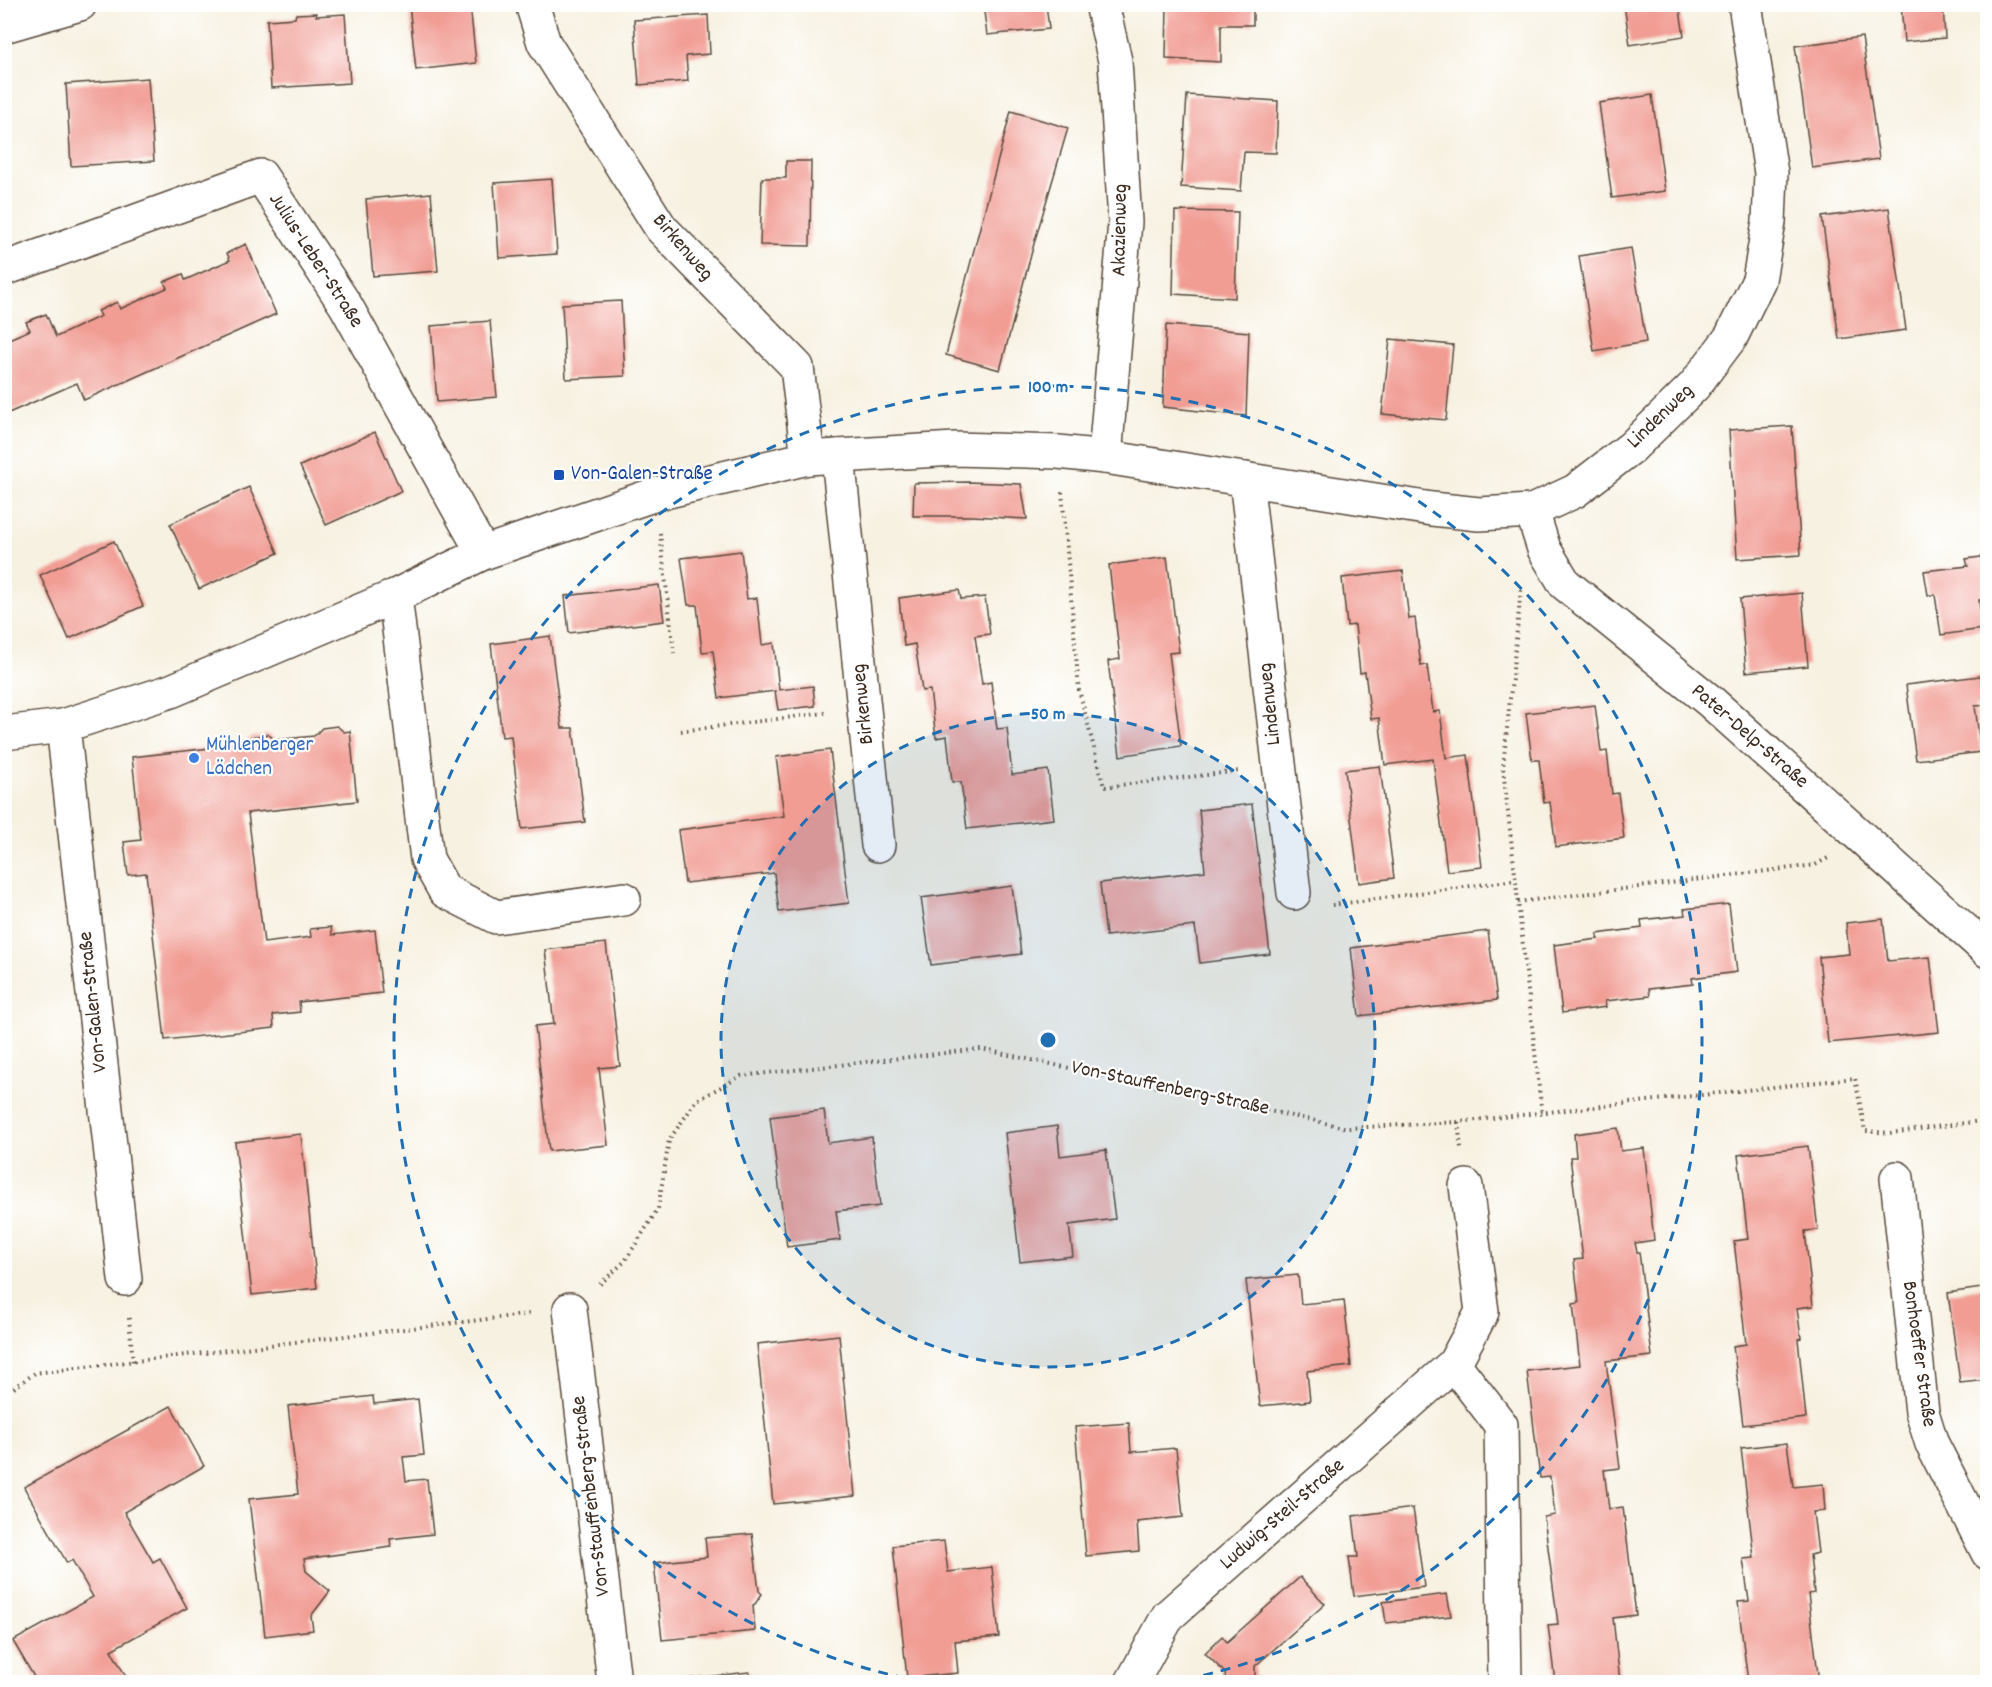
<svg xmlns="http://www.w3.org/2000/svg" width="1992" height="1687" font-family="Dekko,sans-serif">
	<rect width="100%" height="100%" fill="#fff"/>
	<filter id="ink" filterUnits="userSpaceOnUse"><feTurbulence type="fractalNoise" baseFrequency=".0167" numOctaves="2"/><feDisplacementMap in="SourceGraphic" scale="12" xChannelSelector="R" yChannelSelector="G"/><feConvolveMatrix kernelMatrix="1 2 1 2 8 2 1 2 1" color-interpolation-filters="sRGB"/></filter>
	<filter id="wash" filterUnits="userSpaceOnUse"><feTurbulence type="fractalNoise" baseFrequency=".008" numOctaves="4" result="noise"/><feDisplacementMap in="SourceGraphic" scale="24" xChannelSelector="R" yChannelSelector="G"/><feGaussianBlur stdDeviation="1.35" result="paint"/><feColorMatrix in="noise" values="0 0 0 0 0 0 0 0 0 0 0 0 0 0 0 0 0 1.4 0 .05"/><feComposite in="paint" operator="in"/></filter>
	<g filter="url(#wash)">
		<rect width="100%" height="100%" fill="#f7f1e1"/>
		<g id="blocks">
			<g fill="#f19d94">
				<path d="M 409,4 L 470,4 L 476,63 L 416,70 Z"/>
				<path d="M 983,4 L 1046,4 L 1049,29 L 987,35 Z"/>
				<path d="M 1167,4 L 1253,4 L 1253,25 L 1221,25 L 1221,62 L 1166,59 Z"/>
				<path d="M 1624,4 L 1679,4 L 1684,36 L 1630,45 Z"/>
				<path d="M 1901,4 L 1943,4 L 1945,38 L 1904,42 Z"/>
				<path d="M 317,13 L 316,16 L 345,14 L 350,83 L 271,88 L 267,20 L 295,18 L 296,14 Z"/>
				<path d="M 708,15 L 710,54 L 686,56 L 688,81 L 639,85 L 634,20 Z"/>
				<path d="M 1862,37 L 1879,159 L 1812,168 L 1795,46 Z"/>
				<path d="M 148,78 L 154,161 L 71,166 L 66,84 Z"/>
				<path d="M 1187,95 L 1278,101 L 1276,153 L 1244,152 L 1241,191 L 1181,187 Z"/>
				<path d="M 1652,95 L 1665,191 L 1612,198 L 1599,103 Z"/>
				<path d="M 1011,111 L 1068,128 L 1035,240 L 1000,370 L 946,355 Z"/>
				<path d="M 786,161 L 811,161 L 810,246 L 760,245 L 762,178 L 786,178 Z"/>
				<path d="M 552,179 L 557,254 L 499,258 L 494,183 Z"/>
				<path d="M 431,193 L 438,271 L 373,276 L 366,199 Z"/>
				<path d="M 1889,208 L 1906,330 L 1839,339 L 1822,217 Z"/>
				<path d="M 1175,211 L 1238,212 L 1235,298 L 1173,294 Z"/>
				<path d="M 246,244 L 276,314 L 84,400 L 77,383 L 4,415 L 4,341 L 30,330 L 26,322 L 46,314 L 56,337 L 101,316 L 98,311 L 117,302 L 120,309 L 167,288 L 164,282 L 183,274 L 185,280 L 230,260 L 227,253 Z"/>
				<path d="M 1631,248 L 1646,342 L 1594,351 L 1579,256 Z"/>
				<path d="M 621,301 L 625,376 L 566,379 L 562,304 Z"/>
				<path d="M 490,321 L 497,397 L 437,402 L 431,326 Z"/>
				<path d="M 1166,325 L 1249,332 L 1246,416 L 1163,407 Z"/>
				<path d="M 1390,339 L 1453,345 L 1446,420 L 1382,414 Z"/>
				<path d="M 1792,426 L 1801,555 L 1737,559 L 1729,430 Z"/>
				<path d="M 375,432 L 401,491 L 326,525 L 300,466 Z"/>
				<path d="M 968,482 L 1021,484 L 1027,519 L 973,516 L 913,516 L 914,483 Z"/>
				<path d="M 249,487 L 278,553 L 199,589 L 170,524 Z"/>
				<path d="M 114,541 L 143,606 L 69,639 L 40,575 Z"/>
				<path d="M 741,551 L 747,599 L 757,598 L 762,645 L 774,643 L 779,690 L 813,686 L 815,706 L 778,710 L 775,691 L 719,698 L 713,651 L 702,652 L 697,605 L 688,605 L 681,558 Z"/>
				<path d="M 1988,556 L 1988,598 L 1979,600 L 1982,629 L 1941,635 L 1935,595 L 1928,595 L 1924,571 L 1968,566 L 1966,559 Z"/>
				<path d="M 1167,557 L 1179,652 L 1169,653 L 1181,746 L 1120,756 L 1108,661 L 1120,659 L 1109,565 Z"/>
				<path d="M 1403,571 L 1409,619 L 1415,618 L 1421,666 L 1427,665 L 1433,712 L 1440,711 L 1446,758 L 1468,755 L 1482,867 L 1447,871 L 1433,759 L 1385,765 L 1379,718 L 1371,719 L 1365,672 L 1360,673 L 1355,625 L 1347,626 L 1342,578 Z"/>
				<path d="M 659,585 L 664,621 L 569,633 L 565,596 Z"/>
				<path d="M 959,590 L 961,599 L 985,597 L 990,634 L 975,636 L 982,684 L 991,682 L 997,729 L 1007,728 L 1012,775 L 1048,770 L 1054,819 L 967,829 L 961,782 L 952,782 L 947,736 L 936,738 L 930,690 L 922,691 L 915,644 L 904,646 L 899,598 Z"/>
				<path d="M 1802,593 L 1808,666 L 1746,672 L 1740,599 Z"/>
				<path d="M 550,636 L 562,728 L 573,728 L 585,822 L 522,829 L 511,736 L 502,737 L 491,644 Z"/>
				<path d="M 1988,675 L 1988,705 L 1975,706 L 1981,752 L 1916,760 L 1906,685 Z"/>
				<path d="M 1595,705 L 1601,752 L 1607,751 L 1612,794 L 1618,793 L 1624,838 L 1556,847 L 1550,802 L 1544,803 L 1539,760 L 1532,760 L 1526,713 Z"/>
				<path d="M 337,726 L 344,732 L 350,731 L 357,801 L 248,813 L 264,943 L 311,937 L 310,929 L 331,927 L 332,935 L 375,930 L 382,993 L 299,1002 L 300,1012 L 273,1015 L 274,1028 L 165,1040 L 146,873 L 128,875 L 124,842 L 141,840 L 132,757 L 245,744 L 251,737 L 268,734 L 275,740 L 314,736 L 322,728 Z"/>
				<path d="M 830,750 L 849,903 L 779,912 L 774,873 L 685,883 L 678,830 L 784,816 L 776,757 Z"/>
				<path d="M 1380,766 L 1394,878 L 1359,883 L 1345,770 Z"/>
				<path d="M 1252,804 L 1270,954 L 1200,963 L 1195,926 L 1106,936 L 1100,883 L 1205,871 L 1199,810 Z"/>
				<path d="M 1012,886 L 1021,954 L 931,965 L 921,898 Z"/>
				<path d="M 1729,904 L 1737,972 L 1692,978 L 1693,984 L 1649,989 L 1650,996 L 1605,1001 L 1606,1007 L 1562,1013 L 1554,945 L 1598,939 L 1597,934 L 1642,928 L 1641,920 L 1685,915 L 1684,909 Z"/>
				<path d="M 1883,919 L 1888,961 L 1930,957 L 1939,1032 L 1828,1043 L 1819,957 L 1849,954 L 1846,923 Z"/>
				<path d="M 1488,931 L 1497,1000 L 1359,1016 L 1351,948 Z"/>
				<path d="M 606,943 L 620,1066 L 599,1068 L 608,1145 L 549,1151 L 535,1026 L 554,1024 L 545,950 Z"/>
				<path d="M 824,1110 L 828,1143 L 872,1137 L 880,1206 L 836,1211 L 840,1240 L 787,1247 L 770,1117 Z"/>
				<path d="M 1057,1126 L 1060,1156 L 1106,1150 L 1115,1219 L 1069,1225 L 1073,1256 L 1020,1262 L 1005,1133 Z"/>
				<path d="M 1618,1128 L 1621,1151 L 1644,1148 L 1654,1240 L 1635,1243 L 1637,1252 L 1639,1252 L 1652,1356 L 1606,1361 L 1620,1468 L 1604,1470 L 1609,1509 L 1623,1507 L 1636,1615 L 1613,1618 L 1620,1682 L 1555,1682 L 1548,1625 L 1558,1624 L 1544,1517 L 1555,1515 L 1550,1477 L 1540,1478 L 1527,1371 L 1580,1365 L 1573,1304 L 1579,1303 L 1574,1260 L 1583,1259 L 1570,1157 L 1576,1157 L 1574,1134 Z"/>
				<path d="M 301,1134 L 317,1288 L 252,1295 L 235,1142 Z"/>
				<path d="M 1808,1146 L 1818,1230 L 1805,1231 L 1813,1306 L 1797,1308 L 1801,1338 L 1798,1339 L 1806,1418 L 1743,1425 L 1733,1346 L 1746,1344 L 1734,1241 L 1748,1239 L 1738,1155 Z"/>
				<path d="M 1298,1275 L 1301,1304 L 1344,1300 L 1351,1366 L 1307,1371 L 1310,1401 L 1260,1406 L 1246,1280 Z"/>
				<path d="M 1988,1287 L 1988,1380 L 1960,1383 L 1948,1293 Z"/>
				<path d="M 839,1335 L 855,1496 L 773,1504 L 757,1344 Z"/>
				<path d="M 373,1396 L 374,1404 L 418,1399 L 424,1455 L 403,1457 L 406,1481 L 427,1479 L 433,1534 L 390,1539 L 391,1547 L 304,1559 L 306,1571 L 330,1591 L 311,1616 L 313,1630 L 265,1636 L 249,1499 L 298,1494 L 288,1406 Z"/>
				<path d="M 171,1406 L 204,1466 L 124,1512 L 153,1562 L 160,1558 L 187,1608 L 111,1650 L 129,1682 L 37,1682 L 13,1641 L 93,1597 L 72,1560 L 67,1563 L 24,1487 Z"/>
				<path d="M 1129,1423 L 1131,1452 L 1176,1448 L 1183,1517 L 1137,1522 L 1139,1551 L 1086,1556 L 1075,1427 Z"/>
				<path d="M 1787,1443 L 1793,1487 L 1823,1484 L 1825,1511 L 1813,1512 L 1818,1553 L 1810,1555 L 1814,1593 L 1808,1594 L 1819,1682 L 1748,1682 L 1738,1602 L 1749,1601 L 1743,1559 L 1754,1558 L 1741,1448 Z"/>
				<path d="M 1413,1508 L 1424,1587 L 1354,1596 L 1349,1557 L 1358,1557 L 1353,1516 Z"/>
				<path d="M 752,1534 L 759,1591 L 762,1594 L 755,1604 L 753,1605 L 755,1631 L 662,1640 L 654,1563 L 707,1557 L 705,1538 Z"/>
				<path d="M 944,1541 L 948,1572 L 992,1567 L 999,1637 L 955,1641 L 958,1673 L 907,1678 L 893,1546 Z"/>
				<path d="M 1300,1577 L 1325,1604 L 1255,1666 L 1255,1680 L 1258,1679 L 1258,1682 L 1226,1682 L 1225,1673 L 1205,1653 L 1222,1636 L 1227,1642 Z"/>
				<path d="M 1447,1594 L 1451,1616 L 1386,1623 L 1383,1602 Z"/>
				<path d="M 749,1672 L 751,1682 L 668,1682 L 668,1681 Z"/>
				<path d="M 1429,1678 L 1429,1682 L 1405,1682 L 1405,1681 Z"/>
			</g>
		</g>
	</g>
	<g filter="url(#ink)">
		<use href="#blocks" fill-opacity="0" stroke="#57483b" stroke-width="1.5"/>
		<g fill="none" stroke-linecap="round" stroke-linejoin="round">
			<g stroke="#57483b" stroke-width="36">
				<g id="street">
					<path d="M 532,4 L 544,43 L 661,228 L 797,367 L 808,458"/>
					<path d="M 1102,4 L 1115,61 L 1125,222 L 1105,457"/>
					<path d="M 4,26 L 80,4"/>
					<path d="M 4,269 L 261,176 L 346,306 L 483,553"/>
					<path d="M 838,456 L 878,845"/>
					<path d="M 1246,479 L 1294,893"/>
					<path d="M 1532,511 L 1544,549 L 1565,584 L 1711,702 L 1988,951"/>
					<path d="M 395,596 L 427,859 L 445,891 L 496,917 L 624,899"/>
					<path d="M 63,726 L 125,1279"/>
					<path d="M 4,733 L 63,726 L 171,691 L 395,596 L 483,553 L 656,494 L 808,458 L 838,456 L 955,449 L 1058,452 L 1105,457 L 1432,509 L 1479,514 L 1532,511 L 1575,491 L 1632,447 L 1694,386 L 1731,337 L 1759,280 L 1769,222 L 1771,173 L 1745,4"/>
					<path d="M 1897,1178 L 1922,1412 L 1932,1444 L 1988,1553"/>
					<path d="M 1466,1186 L 1482,1312 L 1454,1364 L 1501,1425 L 1505,1682"/>
					<path d="M 570,1309 L 614,1682"/>
					<path d="M 1132,1682 L 1168,1616 L 1454,1364"/>
				</g>
			</g>
			<g stroke="#57483b" stroke-width="4" stroke-dasharray="1.5 4.5" stroke-linecap="butt">
				<path d="M 1062,492 L 1079,690 L 1104,787 L 1240,771"/>
				<path d="M 660,533 L 674,653"/>
				<path d="M 1521,590 L 1503,768 L 1542,1114"/>
				<path d="M 681,731 L 825,713"/>
				<path d="M 1518,902 L 1815,865 L 1828,858"/>
				<path d="M 1332,905 L 1515,880"/>
				<path d="M 1458,1122 L 1461,1148"/>
				<path d="M 600,1284 L 625,1261 L 658,1209 L 669,1140 L 697,1100 L 741,1076 L 981,1049 L 1348,1128 L 1458,1122 L 1855,1078 L 1865,1131 L 1890,1133 L 1988,1120"/>
				<path d="M 129,1318 L 133,1362"/>
				<path d="M 4,1395 L 35,1373 L 530,1314"/>
			</g>
			<use href="#street" stroke="#fff" stroke-width="33"/>
		</g>
	</g>
	<circle cx="1048" cy="1040" r="327" fill="#1f6fb2" fill-opacity=".12"/>
	<g fill="none" stroke="#1f6fb2" stroke-width="3" stroke-dasharray="10 8">
		<circle cx="1048" cy="1040" r="327"/>
		<path d="M923 1682A654 654 0 1 1 1173 1682"/>
	</g>
	<rect fill="#1a4fb4" stroke="#fff" stroke-width="2" x="553" y="469" width="12" height="12" rx="3"/>
	<circle fill="#3f7fe0" stroke="#fff" stroke-width="2" cx="194" cy="758" r="6"/>
	<g text-anchor="middle" dominant-baseline="central" stroke-width="4.5" stroke-linejoin="round" paint-order="stroke">
		<g font-size="21" fill="#3b2a1e" stroke="#fff">
			<text transform="translate(1121 230) rotate(-89)">Akazienweg</text>
			<text transform="translate(682 248) rotate(49)">Birkenweg</text>
			<text transform="translate(315 261) rotate(57)">Julius-Leber-Straße</text>
			<text transform="translate(1661 417) rotate(-44)">Lindenweg</text>
			<text transform="translate(864 704) rotate(-96)">Birkenweg</text>
			<text transform="translate(1271 704) rotate(-96)">Lindenweg</text>
			<text transform="translate(1749 737) rotate(41)">Pater-Delp-Straße</text>
			<text transform="translate(94 1002) rotate(-96)">Von-Galen-Straße</text>
			<text transform="translate(1170 1089) rotate(12)">Von-Stauffenberg-Straße</text>
			<text transform="translate(1918 1354) rotate(82)">Bonhoeffer Straße</text>
			<text transform="translate(592 1496) rotate(-97)">Von-Stauffenberg-Straße</text>
			<text transform="translate(1283 1515) rotate(-41)">Ludwig-Steil-Straße</text>
		</g>
		<g font-size="21" fill="#164399" stroke="#fff" text-anchor="start">
			<text x="571" y="475">Von-Galen-Straße</text>
		</g>
		<g font-size="21" fill="#366cbe" stroke="#fff" text-anchor="start">
			<text x="206" y="746">Mühlenberger<tspan x="206" dy="24">Lädchen</tspan></text>
		</g>
	</g>
	<circle cx="1048" cy="1040" r="9" fill="#1f6fb2" stroke="#fff" stroke-width="3"/>
	<g font-size="18" text-anchor="middle" font-weight="bold" fill="#1f6fb2" stroke="#fff" stroke-width="4.5" stroke-linejoin="round" paint-order="stroke">
		<text x="1048" y="392">100 m</text>
		<text x="1048" y="719">50 m</text>
	</g>
	<rect width="1992" height="1687" fill="none" stroke="#fff" stroke-width="24"/>
</svg>
